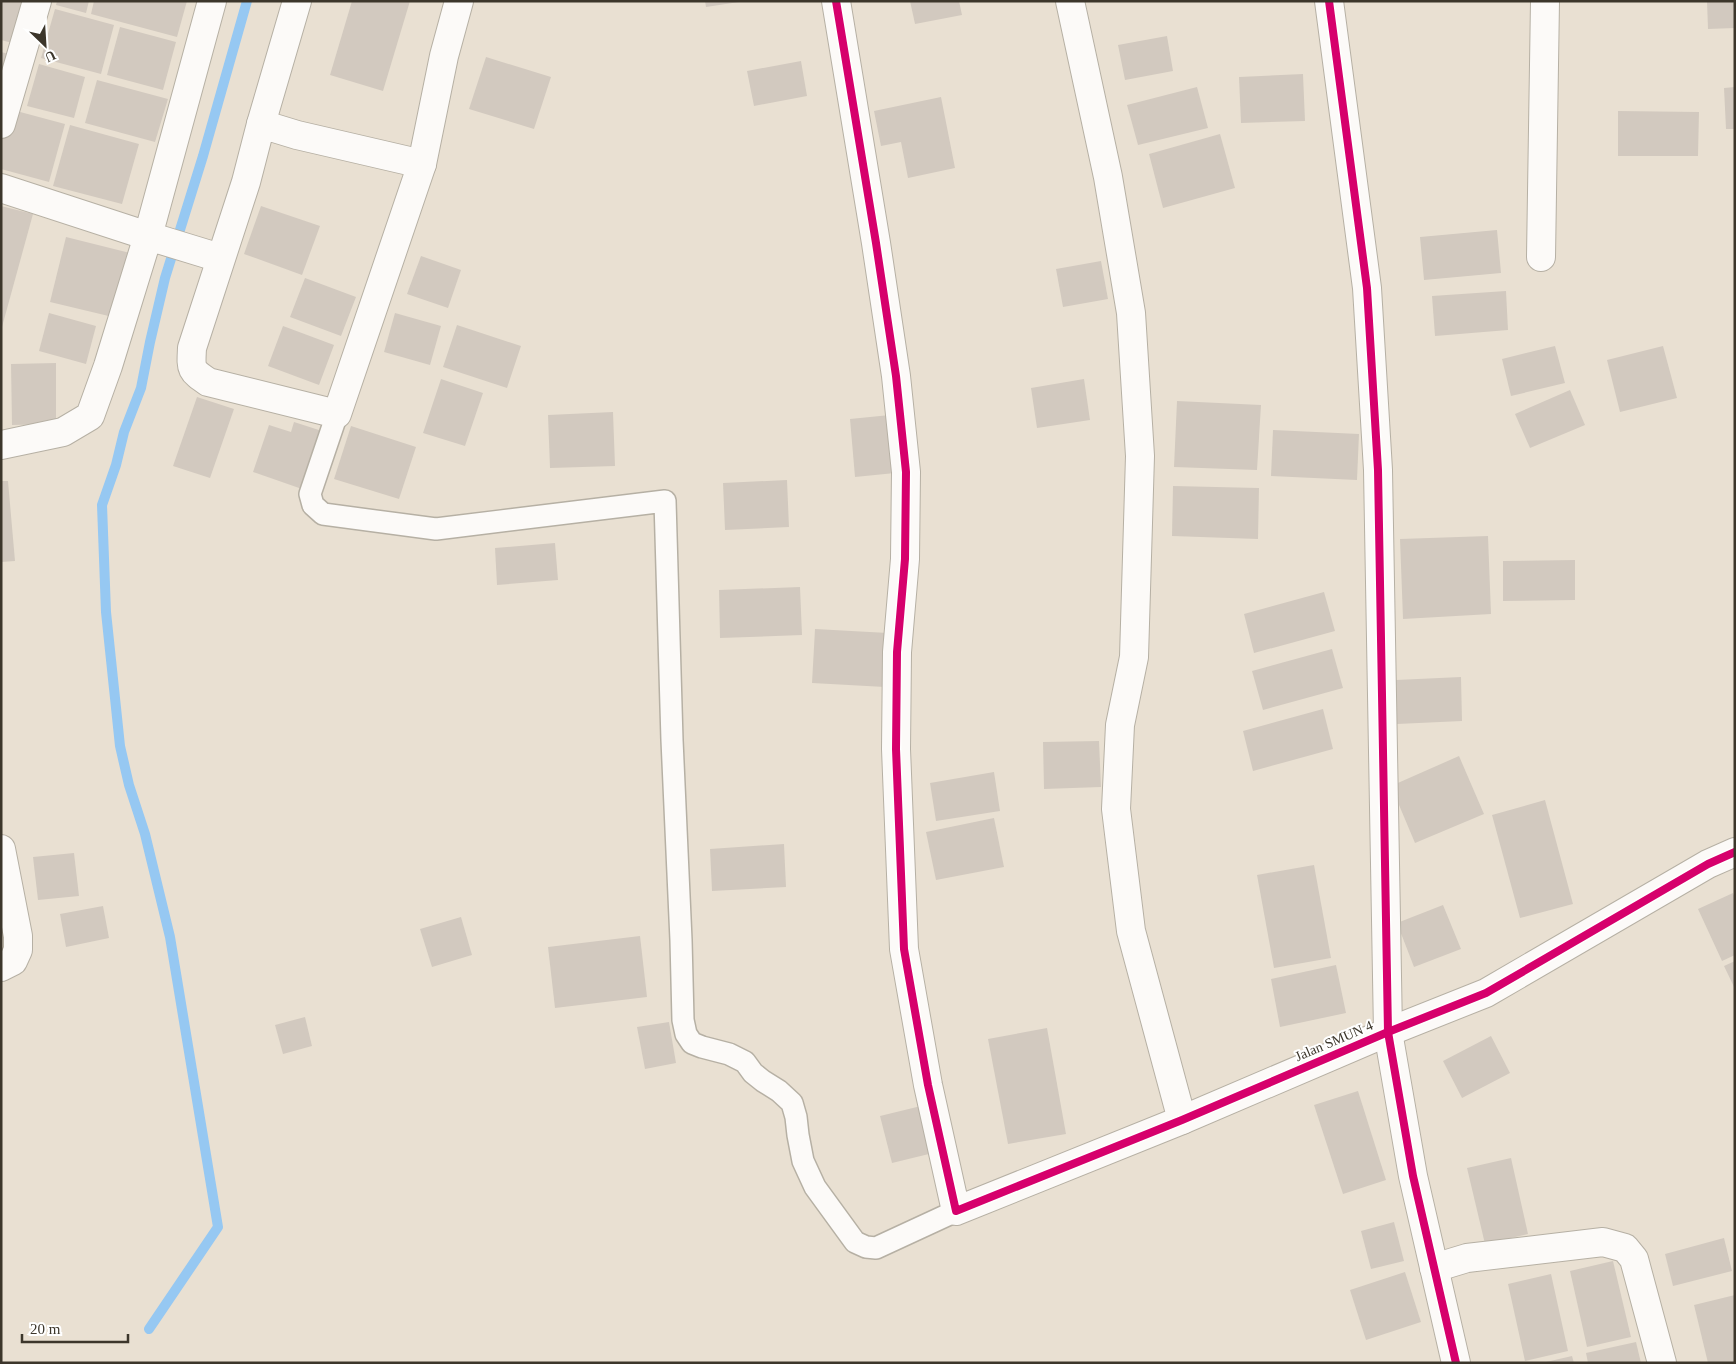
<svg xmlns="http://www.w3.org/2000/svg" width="1736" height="1364" font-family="Georgia,serif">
	<rect width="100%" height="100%" fill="#e9e0d2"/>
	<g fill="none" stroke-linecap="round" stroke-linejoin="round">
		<path stroke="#96c8f2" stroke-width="10" d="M 149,1329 L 218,1227 L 170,937 L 145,834 L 129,785 L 120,746 L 106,612 L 102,505 L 116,465 L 124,432 L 141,388 L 150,342 L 165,278 L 203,156 L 247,1"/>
	</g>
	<g fill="#d2c9bf">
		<path d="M 1,1 L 28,1 L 16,44 L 1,40 Z"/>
		<path d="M 57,1 L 89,1 L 86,13 L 56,5 Z"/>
		<path d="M 94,1 L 187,1 L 177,37 L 91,14 Z"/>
		<path d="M 352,1 L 410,1 L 383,91 L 330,75 Z"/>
		<path d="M 705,1 L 739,1 L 739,2 L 706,7 Z"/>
		<path d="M 910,1 L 959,1 L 962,15 L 915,24 Z"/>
		<path d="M 1707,1 L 1735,1 L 1735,28 L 1708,29 Z"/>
		<path d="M 55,9 L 114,25 L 101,74 L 41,58 Z"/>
		<path d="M 120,27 L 176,42 L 163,90 L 107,75 Z"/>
		<path d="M 1167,36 L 1173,71 L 1125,80 L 1118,45 Z"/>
		<path d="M 1,52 L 9,54 L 1,79 Z"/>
		<path d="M 486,57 L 551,77 L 534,129 L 469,109 Z"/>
		<path d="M 801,61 L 807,96 L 754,106 L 747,71 Z"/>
		<path d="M 39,64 L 85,77 L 74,118 L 27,106 Z"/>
		<path d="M 1303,74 L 1305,121 L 1241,123 L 1239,77 Z"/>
		<path d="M 97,80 L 168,99 L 155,142 L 85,123 Z"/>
		<path d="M 1197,87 L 1208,128 L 1138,145 L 1127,105 Z"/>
		<path d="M 1735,87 L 1735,129 L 1726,129 L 1724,88 Z"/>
		<path d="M 941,97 L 955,168 L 908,178 L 901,142 L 881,146 L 874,111 Z"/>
		<path d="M 9,109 L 65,124 L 49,182 L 1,169 L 1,137 Z"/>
		<path d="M 1618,111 L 1699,112 L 1698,156 L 1618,156 Z"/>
		<path d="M 70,125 L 139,144 L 122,204 L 53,186 Z"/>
		<path d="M 1220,134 L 1235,188 L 1163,208 L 1149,154 Z"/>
		<path d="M 1,206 L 33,214 L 2,327 L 1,327 Z"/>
		<path d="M 261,206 L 320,226 L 302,275 L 244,254 Z"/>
		<path d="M 1497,230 L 1501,273 L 1424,280 L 1420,237 Z"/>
		<path d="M 66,237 L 134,254 L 117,318 L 50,302 Z"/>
		<path d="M 421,256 L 461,270 L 448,308 L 407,294 Z"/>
		<path d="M 1101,261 L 1108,299 L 1063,307 L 1056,269 Z"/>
		<path d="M 305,278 L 356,297 L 341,336 L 290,317 Z"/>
		<path d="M 1506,291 L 1508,330 L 1435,336 L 1432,296 Z"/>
		<path d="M 49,313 L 96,326 L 86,364 L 39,351 Z"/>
		<path d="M 395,313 L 441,326 L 430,365 L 384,352 Z"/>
		<path d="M 457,325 L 521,346 L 507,388 L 443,367 Z"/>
		<path d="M 283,326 L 334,345 L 319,385 L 268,366 Z"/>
		<path d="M 1555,346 L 1565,383 L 1511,396 L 1502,359 Z"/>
		<path d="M 1663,346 L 1677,398 L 1620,412 L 1607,360 Z"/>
		<path d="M 56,363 L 56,424 L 12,425 L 11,364 Z"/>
		<path d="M 441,379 L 483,393 L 465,446 L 423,433 Z"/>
		<path d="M 1084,379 L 1090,420 L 1037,428 L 1031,388 Z"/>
		<path d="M 1570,390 L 1585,425 L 1530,448 L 1515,414 Z"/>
		<path d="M 197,397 L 234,409 L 210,478 L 173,466 Z"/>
		<path d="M 1177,401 L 1261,405 L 1257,470 L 1174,467 Z"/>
		<path d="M 613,412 L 615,466 L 550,468 L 548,415 Z"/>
		<path d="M 890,415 L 895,473 L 855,477 L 850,419 Z"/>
		<path d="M 294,422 L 322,431 L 302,489 L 253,472 L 269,425 L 291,432 Z"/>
		<path d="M 351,426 L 416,447 L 399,499 L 334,479 Z"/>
		<path d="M 1273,430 L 1359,434 L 1357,480 L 1271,476 Z"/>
		<path d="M 787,480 L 789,527 L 725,530 L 723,483 Z"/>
		<path d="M 1,481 L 8,481 L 15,561 L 1,562 Z"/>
		<path d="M 1173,486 L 1259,488 L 1258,539 L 1172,536 Z"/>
		<path d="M 1488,536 L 1491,614 L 1403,619 L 1400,539 Z"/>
		<path d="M 555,543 L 558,580 L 497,585 L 495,548 Z"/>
		<path d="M 1575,560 L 1575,600 L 1503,601 L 1503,561 Z"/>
		<path d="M 800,587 L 802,635 L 720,638 L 719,590 Z"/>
		<path d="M 1324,592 L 1335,631 L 1254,653 L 1244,614 Z"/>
		<path d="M 815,629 L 888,633 L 885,687 L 812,683 Z"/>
		<path d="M 1332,649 L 1343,688 L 1263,710 L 1252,671 Z"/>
		<path d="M 1461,677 L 1462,721 L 1397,724 L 1396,680 Z"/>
		<path d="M 1323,709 L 1333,749 L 1253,771 L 1243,731 Z"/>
		<path d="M 1099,741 L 1101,787 L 1044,789 L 1043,742 Z"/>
		<path d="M 1459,756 L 1484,814 L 1415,843 L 1391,786 Z"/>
		<path d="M 994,772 L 1000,811 L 936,821 L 930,783 Z"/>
		<path d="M 1545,800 L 1573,904 L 1520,918 L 1492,815 Z"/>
		<path d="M 994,818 L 1004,867 L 936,880 L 926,832 Z"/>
		<path d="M 784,844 L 786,887 L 712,891 L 710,849 Z"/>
		<path d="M 74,853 L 79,896 L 38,900 L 33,857 Z"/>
		<path d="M 1314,865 L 1331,958 L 1274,968 L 1257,875 Z"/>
		<path d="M 1733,893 L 1735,898 L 1735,955 L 1722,961 L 1698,909 Z"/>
		<path d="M 1443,905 L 1461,949 L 1414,967 L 1397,923 Z"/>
		<path d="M 103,906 L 109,938 L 66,947 L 60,914 Z"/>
		<path d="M 461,917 L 472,955 L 432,967 L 420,929 Z"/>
		<path d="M 640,936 L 647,997 L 555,1008 L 548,947 Z"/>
		<path d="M 1735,961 L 1735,989 L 1724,966 Z"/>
		<path d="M 1336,965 L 1346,1013 L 1280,1027 L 1271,979 Z"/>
		<path d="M 305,1017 L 312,1046 L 283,1054 L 275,1025 Z"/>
		<path d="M 669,1022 L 676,1063 L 645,1069 L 637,1027 Z"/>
		<path d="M 1047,1028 L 1066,1134 L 1008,1144 L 988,1039 Z"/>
		<path d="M 1491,1036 L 1510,1073 L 1462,1098 L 1443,1061 Z"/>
		<path d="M 1358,1091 L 1386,1180 L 1343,1194 L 1314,1105 Z"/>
		<path d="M 921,1106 L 933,1153 L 892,1163 L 880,1116 Z"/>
		<path d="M 1511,1158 L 1528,1234 L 1485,1244 L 1467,1168 Z"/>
		<path d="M 1394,1222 L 1404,1261 L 1371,1269 L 1361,1231 Z"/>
		<path d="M 1724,1238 L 1732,1271 L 1673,1286 L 1665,1254 Z"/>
		<path d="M 1613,1261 L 1631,1337 L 1587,1347 L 1570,1271 Z"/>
		<path d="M 1405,1272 L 1421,1322 L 1366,1340 L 1350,1290 Z"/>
		<path d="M 1551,1274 L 1568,1351 L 1525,1361 L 1508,1284 Z"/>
		<path d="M 1735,1295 L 1735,1363 L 1708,1363 L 1694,1305 Z"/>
		<path d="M 1636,1342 L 1641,1363 L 1588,1363 L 1586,1353 Z"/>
		<path d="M 1572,1356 L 1574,1363 L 1546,1363 L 1546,1362 Z"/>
	</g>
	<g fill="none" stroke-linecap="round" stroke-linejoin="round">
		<g stroke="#b6b0a4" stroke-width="24">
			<path id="service" d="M 337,414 L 310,494 L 313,505 L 323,514 L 436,529 L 665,501 L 672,740 L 681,940 L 683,1020 L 686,1034 L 692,1043 L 702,1047 L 729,1054 L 745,1062 L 753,1073 L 763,1081 L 779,1091 L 792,1103 L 796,1117 L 798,1135 L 803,1161 L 815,1187 L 855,1242 L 866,1247 L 876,1248 L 956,1211"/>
		</g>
		<g stroke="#b6b0a4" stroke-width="30">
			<g id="minor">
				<path d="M 836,1 L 876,243 L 896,376 L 906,472 L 905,559 L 897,652 L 896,749 L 904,949 L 928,1085 L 956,1211 L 1182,1120 L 1388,1032 L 1486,993 L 1708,864 L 1735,852"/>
				<path d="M 1070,1 L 1108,177 L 1131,313 L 1140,456 L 1134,657 L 1120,725 L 1116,809 L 1131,931 L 1182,1120"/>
				<path d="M 1329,1 L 1367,288 L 1378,470 L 1388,1032 L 1413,1176 L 1456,1363"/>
				<path d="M 1,124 L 37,1"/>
				<path d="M 261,124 L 297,135 L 422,164 L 337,414 L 208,382 C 190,370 191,369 192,348 L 246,182 Z"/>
				<path d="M 261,124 L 297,1"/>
				<path d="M 422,164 L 444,56 L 459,1"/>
				<path d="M 1,188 L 148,236 L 212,1"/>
				<path d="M 1541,257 L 1545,1"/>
				<path d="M 1,445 L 63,432 L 90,416 L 108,366 L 148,236 L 220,258"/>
				<path d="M 1,849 L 18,936 L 18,950 L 13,961 L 1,967"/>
				<path d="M 1434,1268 L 1467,1258 L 1603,1242 L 1625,1248 L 1634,1259 L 1662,1363"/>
			</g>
		</g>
		<use href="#service" stroke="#fcfaf8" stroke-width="21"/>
		<use href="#minor" stroke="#fcfaf8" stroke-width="28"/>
		<g stroke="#fff" stroke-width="11">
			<g id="cycleway">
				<path d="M 836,1 L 876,243 L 896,376 L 906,472 L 905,559 L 897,652 L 896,749 L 904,949 L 928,1085 L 956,1211 L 1182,1120 L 1388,1032 L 1486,993 L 1708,864 L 1735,852"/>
				<path d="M 1329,1 L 1367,288 L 1378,470 L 1388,1032 L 1413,1176 L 1456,1363"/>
			</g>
		</g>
		<use href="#cycleway" stroke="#d6006c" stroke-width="8"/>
	</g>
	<g text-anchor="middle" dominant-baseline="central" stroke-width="4" stroke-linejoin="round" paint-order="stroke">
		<g font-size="14" fill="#3c362b" stroke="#fff">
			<text transform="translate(1334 1041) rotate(-23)">Jalan SMUN 4</text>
		</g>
	</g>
	<rect width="1736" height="1364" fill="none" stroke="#3c362b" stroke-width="5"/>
	<g transform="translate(45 45) rotate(155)" stroke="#ffffff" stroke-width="4" paint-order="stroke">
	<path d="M0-4L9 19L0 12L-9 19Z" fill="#3c362b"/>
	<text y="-8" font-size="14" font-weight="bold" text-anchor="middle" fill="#3c362b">U</text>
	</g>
	<path d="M22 1334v8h106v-8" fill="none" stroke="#3c362b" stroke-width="2.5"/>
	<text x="30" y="1334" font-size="15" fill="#3c362b" stroke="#ffffff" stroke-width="4" paint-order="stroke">20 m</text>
</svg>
